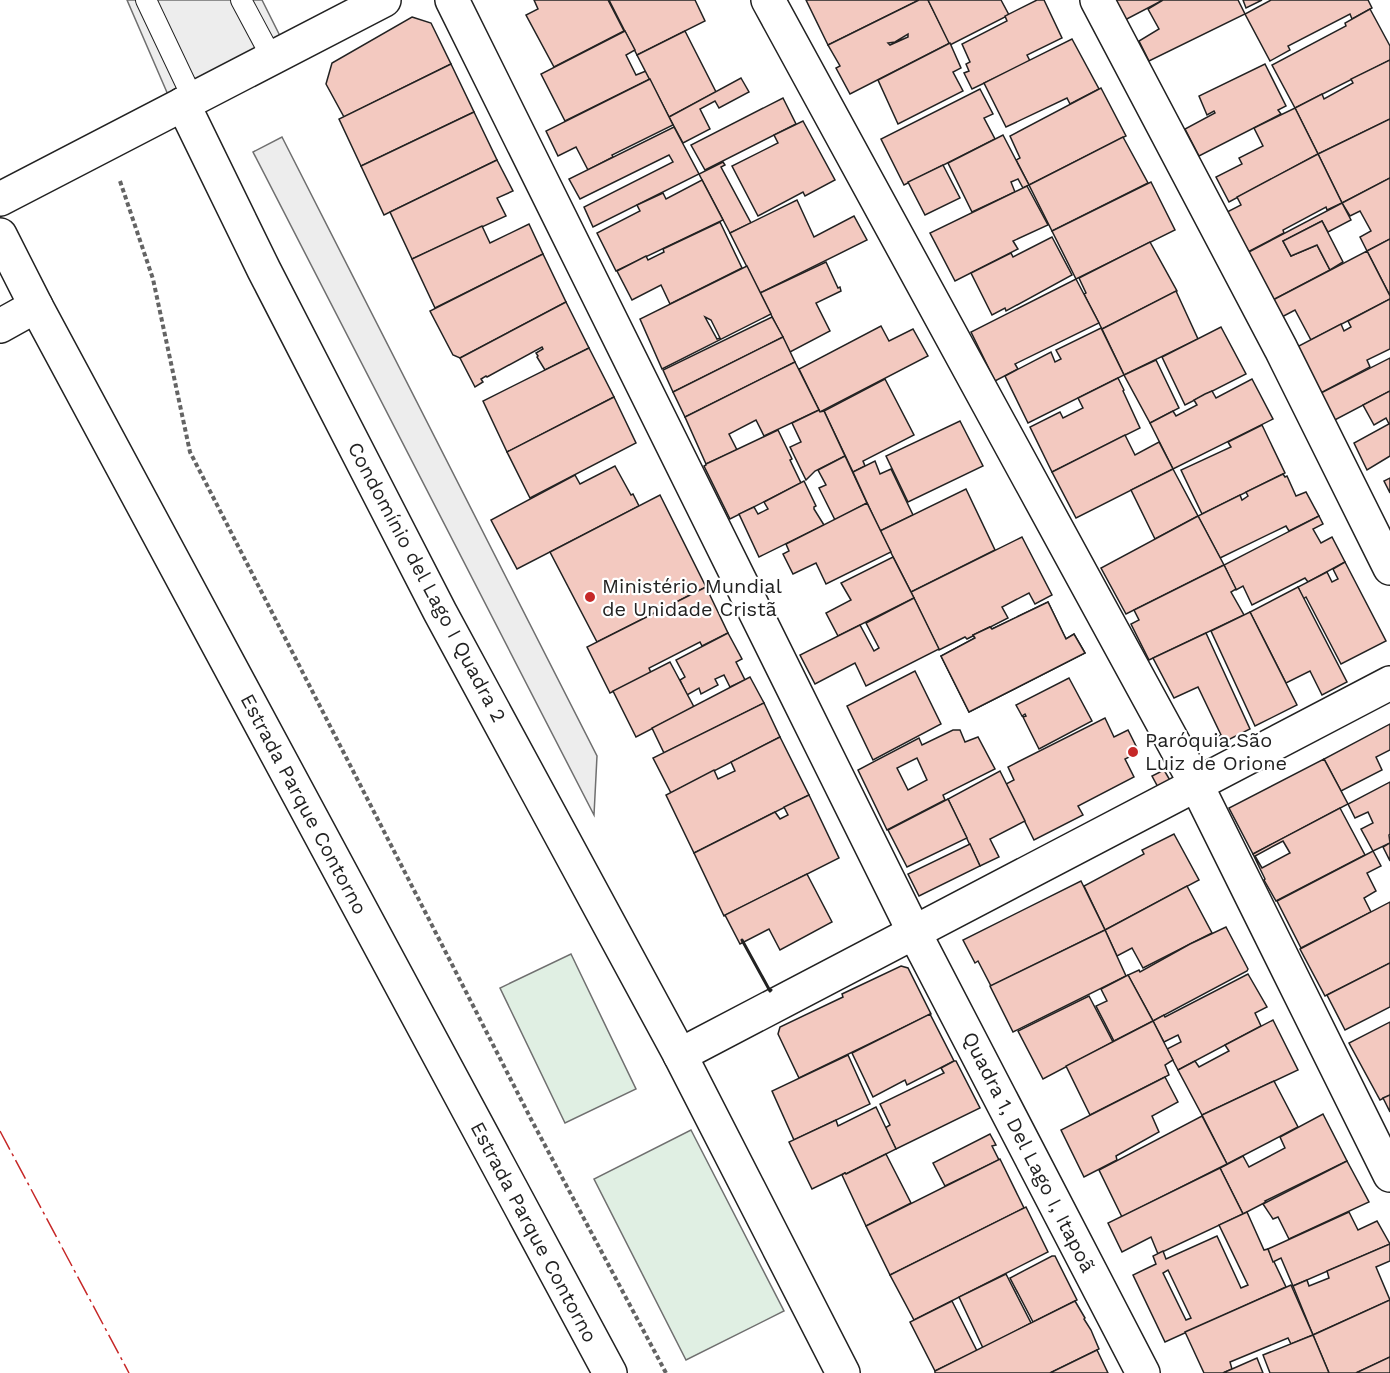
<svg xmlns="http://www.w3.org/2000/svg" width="1390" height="1373" font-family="'Work Sans',sans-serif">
	<rect width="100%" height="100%" fill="#fff"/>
	<g fill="#e0efe3" stroke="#6f6f6f" stroke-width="1.5">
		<path d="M 571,954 L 636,1089 L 565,1123 L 500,988 Z"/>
		<path d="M 691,1130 L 784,1311 L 686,1360 L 594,1179 Z"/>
	</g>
	<g fill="#ededed" stroke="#6f6f6f" stroke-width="1.5">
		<path d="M 127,0 L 262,0 L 286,48 L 172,104 Z"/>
		<path d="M 282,137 L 597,756 L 594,815 L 253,152 Z"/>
	</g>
	<g fill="#f3c9c0" stroke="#222" stroke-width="1.5" fill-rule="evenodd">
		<path d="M 534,0 L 608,0 L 624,31 L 554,67 L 526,15 L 538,9 Z"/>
		<path d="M 609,0 L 695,0 L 705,21 L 637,55 Z"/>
		<path d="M 806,0 L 919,0 L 828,45 Z"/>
		<path d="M 919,0 L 928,0 L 950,43 L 850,94 L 836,68 L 840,66 L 828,45 ZM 908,34 L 908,37 L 890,45 L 888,43 L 895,42 Z"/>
		<path d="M 928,0 L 1001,0 L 1009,15 L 950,45 Z"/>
		<path d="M 1037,0 L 1044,0 L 1062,38 L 1027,55 L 1030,61 L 972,89 L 964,73 L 969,71 L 966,64 L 970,62 L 962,44 L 1007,21 L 1005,16 Z"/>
		<path d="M 1115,0 L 1163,0 L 1125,20 Z"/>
		<path d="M 1163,0 L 1238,0 L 1245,14 L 1149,61 L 1139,41 L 1159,29 L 1148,9 Z"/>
		<path d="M 1243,0 L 1262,0 L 1246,8 Z"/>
		<path d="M 1271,0 L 1368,0 L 1372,8 L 1352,19 L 1350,14 L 1288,46 L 1290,50 L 1270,61 L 1245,14 Z"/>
		<path d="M 1370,9 L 1390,46 L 1390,60 L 1295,108 L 1272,65 L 1346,26 L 1345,23 Z"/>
		<path d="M 412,17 L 431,23 L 451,64 L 344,117 L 326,84 L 332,63 Z"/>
		<path d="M 625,31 L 635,50 L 626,55 L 636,75 L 646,71 L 650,79 L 565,121 L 541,74 Z"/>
		<path d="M 685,31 L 716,92 L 669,117 L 637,55 Z"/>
		<path d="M 1072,39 L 1099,89 L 1070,104 L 1067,98 L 1006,127 L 984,83 Z"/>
		<path d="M 950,43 L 961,68 L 953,72 L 963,91 L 898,124 L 878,80 Z"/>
		<path d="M 1390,60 L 1390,119 L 1318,154 L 1295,108 L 1322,94 L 1324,99 L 1353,83 L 1351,79 Z"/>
		<path d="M 451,64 L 474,112 L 361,166 L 339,119 Z"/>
		<path d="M 1265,64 L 1286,106 L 1278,110 L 1281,114 L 1199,156 L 1185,129 L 1215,113 L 1214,111 L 1207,115 L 1199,96 Z"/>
		<path d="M 741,78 L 749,92 L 719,108 L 715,101 L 700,109 L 710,129 L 683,143 L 669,117 Z"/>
		<path d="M 650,79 L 673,125 L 612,155 L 613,157 L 588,170 L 576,147 L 558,156 L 546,131 Z"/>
		<path d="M 1101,88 L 1126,136 L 1029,185 L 1016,160 L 1020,158 L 1010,136 Z"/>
		<path d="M 980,89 L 993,114 L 984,118 L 995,139 L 904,185 L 881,139 Z"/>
		<path d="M 783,98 L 796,124 L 705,170 L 691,145 Z"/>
		<path d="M 1295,108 L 1318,154 L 1229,202 L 1216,177 L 1242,164 L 1239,158 L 1263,146 L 1254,128 Z"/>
		<path d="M 474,112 L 497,160 L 384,215 L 361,166 Z"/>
		<path d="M 1390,119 L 1390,178 L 1342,203 L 1318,154 Z"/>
		<path d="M 803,121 L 835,180 L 805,196 L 803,192 L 758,216 L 732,166 L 778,143 L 774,135 Z"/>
		<path d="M 674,127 L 699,174 L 593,227 L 584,207 L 673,162 L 669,155 L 580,199 L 569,179 Z"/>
		<path d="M 1003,135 L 1029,185 L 1023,188 L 1018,179 L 1011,182 L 1015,192 L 972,212 L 948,163 Z"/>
		<path d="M 1123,137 L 1148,183 L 1052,231 L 1029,185 Z"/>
		<path d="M 1318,154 L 1342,203 L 1327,210 L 1326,207 L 1283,230 L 1284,233 L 1280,235 L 1246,253 L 1227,212 L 1241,205 L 1237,197 Z"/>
		<path d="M 497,160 L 513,191 L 497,198 L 506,216 L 412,259 L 390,212 Z"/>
		<path d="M 723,162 L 725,165 L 721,167 L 751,223 L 730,233 L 699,174 Z"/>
		<path d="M 943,165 L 960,198 L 925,215 L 908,182 Z"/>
		<path d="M 1390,178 L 1390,239 L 1367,251 L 1360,237 L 1371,231 L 1360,211 L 1350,216 L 1342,203 Z"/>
		<path d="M 702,180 L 723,220 L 616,271 L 597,233 L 640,211 L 637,205 L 663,193 L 666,199 Z"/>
		<path d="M 1151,182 L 1175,230 L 1076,279 L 1052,231 Z"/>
		<path d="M 1027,186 L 1048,225 L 1013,241 L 1018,249 L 955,281 L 930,233 Z"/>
		<path d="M 797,200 L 814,237 L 854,216 L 867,240 L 760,293 L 730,233 Z"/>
		<path d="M 1342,203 L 1351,220 L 1328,232 L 1322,221 L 1283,241 L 1291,256 L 1317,245 L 1330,270 L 1271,301 L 1245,254 Z"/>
		<path d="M 1322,221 L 1343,262 L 1330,270 L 1317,245 L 1291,256 L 1283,241 Z"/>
		<path d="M 720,222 L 742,268 L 670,304 L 661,285 L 632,300 L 617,271 L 646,256 L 648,260 L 664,252 L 663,249 Z"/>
		<path d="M 529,224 L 543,254 L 435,308 L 412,259 L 482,226 L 490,243 Z"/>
		<path d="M 1052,237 L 1072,275 L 1006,311 L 1005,308 L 992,315 L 971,273 L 1011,253 L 1013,257 Z"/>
		<path d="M 1390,239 L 1390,296 L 1367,251 Z"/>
		<path d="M 1150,242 L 1177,291 L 1102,329 L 1084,294 L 1086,293 L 1079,278 Z"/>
		<path d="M 1367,251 L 1390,296 L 1390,299 L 1311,340 L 1295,310 L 1280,318 L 1271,301 Z"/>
		<path d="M 543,254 L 566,302 L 460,358 L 453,355 L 430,311 Z"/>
		<path d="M 826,262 L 838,288 L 840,287 L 841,291 L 816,303 L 830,331 L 790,352 L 760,293 Z"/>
		<path d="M 747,266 L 771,314 L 662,369 L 640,319 ZM 705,317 L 711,320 L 720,338 L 717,339 Z"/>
		<path d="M 1076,279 L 1099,323 L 1015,364 L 1018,369 L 995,381 L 971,332 Z"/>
		<path d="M 1176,291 L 1198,339 L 1124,375 L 1102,329 Z"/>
		<path d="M 1390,299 L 1390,349 L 1367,360 L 1370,367 L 1317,395 L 1293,349 L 1341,324 L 1344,331 L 1351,327 L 1348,321 Z"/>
		<path d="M 566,302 L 589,348 L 545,370 L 537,357 L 538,356 L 536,353 L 543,349 L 542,347 L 487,377 L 486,376 L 481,379 L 483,382 L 475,387 L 460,358 Z"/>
		<path d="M 772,317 L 783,337 L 673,392 L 663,370 Z"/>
		<path d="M 881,326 L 889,341 L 913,329 L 928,356 L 820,412 L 799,369 Z"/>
		<path d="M 1221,327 L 1246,374 L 1185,405 L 1162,357 Z"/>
		<path d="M 1101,328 L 1124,375 L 1028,423 L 1005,376 L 1051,352 L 1055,362 L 1061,359 L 1056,350 Z"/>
		<path d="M 783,337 L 795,362 L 685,417 L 673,392 Z"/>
		<path d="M 589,348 L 614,397 L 507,452 L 483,401 Z"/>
		<path d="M 1390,358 L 1390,391 L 1331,422 L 1317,395 Z"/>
		<path d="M 1156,360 L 1179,408 L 1150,423 L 1124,375 Z"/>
		<path d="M 795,362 L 819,410 L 764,436 L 756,420 L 729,434 L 737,450 L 706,464 L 685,417 Z"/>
		<path d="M 1118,378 L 1124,390 L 1123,391 L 1140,428 L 1052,472 L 1030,427 L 1060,412 L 1063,418 L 1083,408 L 1078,398 Z"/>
		<path d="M 885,379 L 914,435 L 863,461 L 865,466 L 853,472 L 824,411 Z"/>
		<path d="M 1252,379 L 1273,419 L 1173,469 L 1150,423 L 1173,411 L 1176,416 L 1197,405 L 1194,400 L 1205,394 L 1212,391 L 1216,398 Z"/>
		<path d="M 1390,391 L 1390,456 L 1367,470 L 1354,443 L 1389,424 L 1386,418 L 1374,425 L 1363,405 Z"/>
		<path d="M 614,397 L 636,443 L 530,498 L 507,452 Z"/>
		<path d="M 819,410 L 820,412 L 824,411 L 845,456 L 815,471 L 806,480 L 790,447 L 801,442 L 792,423 Z"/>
		<path d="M 960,421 L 983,466 L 908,502 L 886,456 Z"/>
		<path d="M 1262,425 L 1285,473 L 1202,514 L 1181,470 L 1231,447 L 1228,442 Z"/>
		<path d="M 778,430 L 792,459 L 790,460 L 801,483 L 730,519 L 704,466 L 706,465 L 706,464 Z"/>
		<path d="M 1125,435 L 1135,455 L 1159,442 L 1173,469 L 1076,518 L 1052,472 Z"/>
		<path d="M 845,456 L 867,503 L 835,520 L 819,488 L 826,485 L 818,470 Z"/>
		<path d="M 875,461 L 880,474 L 891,469 L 913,515 L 880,531 L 853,472 Z"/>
		<path d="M 615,466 L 631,495 L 633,494 L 639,506 L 517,569 L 491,520 L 575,475 L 580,484 Z"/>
		<path d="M 1173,469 L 1198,516 L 1155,539 L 1131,490 Z"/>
		<path d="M 1283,474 L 1285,477 L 1287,476 L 1296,496 L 1306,492 L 1319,516 L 1289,531 L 1286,526 L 1220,558 L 1198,516 L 1240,495 L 1242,500 L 1248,496 L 1246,492 Z"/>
		<path d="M 1390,478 L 1390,493 L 1384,481 Z"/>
		<path d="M 804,481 L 816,506 L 814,507 L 814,509 L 824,525 L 759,557 L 739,514 L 754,507 L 758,514 L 768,509 L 764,502 Z"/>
		<path d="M 966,489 L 995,550 L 911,592 L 880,531 Z"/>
		<path d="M 660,495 L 706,587 L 597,642 L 550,552 Z"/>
		<path d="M 867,503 L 891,552 L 826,584 L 816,563 L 793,574 L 783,554 L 789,551 L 786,544 Z"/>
		<path d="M 1198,516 L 1224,565 L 1126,614 L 1101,568 Z"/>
		<path d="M 1319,516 L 1323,524 L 1313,529 L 1321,543 L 1332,537 L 1345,562 L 1308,582 L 1305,578 L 1252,605 L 1243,586 L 1236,590 L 1224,565 Z"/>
		<path d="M 1022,537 L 1052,595 L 1035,604 L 1029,593 L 1002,607 L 1008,618 L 967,639 L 965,637 L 939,650 L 911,592 Z"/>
		<path d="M 893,557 L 914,598 L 838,636 L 826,613 L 851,600 L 841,583 Z"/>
		<path d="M 1345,562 L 1386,641 L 1341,664 L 1306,597 L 1303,599 L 1298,587 L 1327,572 L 1332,582 L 1338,579 L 1333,569 Z"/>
		<path d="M 1224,565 L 1236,589 L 1231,592 L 1244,615 L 1149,660 L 1131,624 L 1139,620 L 1134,610 Z"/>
		<path d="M 706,587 L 728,633 L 702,646 L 700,642 L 649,668 L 651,673 L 610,693 L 587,647 Z"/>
		<path d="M 1298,587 L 1347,682 L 1322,695 L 1310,671 L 1286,683 L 1250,612 Z"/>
		<path d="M 914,598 L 939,649 L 866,686 L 855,663 L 815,684 L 800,655 L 860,625 L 874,651 L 879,648 L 866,623 Z"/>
		<path d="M 1048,602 L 1066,639 L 1074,634 L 1085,653 L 969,712 L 941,656 L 975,638 L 973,635 L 990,627 L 992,629 ZM 968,684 L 970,688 L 962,692 L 960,688 Z"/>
		<path d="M 1048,602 L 1066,639 L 1074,634 L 1085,653 L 969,712 L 941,656 L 975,638 L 973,635 L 990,627 L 992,629 Z"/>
		<path d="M 1250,612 L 1297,705 L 1255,726 L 1211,631 Z"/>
		<path d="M 728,633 L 742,659 L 736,662 L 745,680 L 730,687 L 724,675 L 715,679 L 718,685 L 701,694 L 699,688 L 687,695 L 680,680 L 685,677 L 676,660 Z"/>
		<path d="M 1206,633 L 1250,729 L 1222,743 L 1219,736 L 1221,735 L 1198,687 L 1174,698 L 1153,658 Z"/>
		<path d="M 670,662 L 694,707 L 636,737 L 613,691 Z"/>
		<path d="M 915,671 L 941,724 L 873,760 L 847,706 Z"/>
		<path d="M 750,677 L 764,703 L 664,753 L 652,728 Z"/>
		<path d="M 1069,678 L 1092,721 L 1039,749 L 1023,717 L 1026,716 L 1025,714 L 1022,716 L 1016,705 Z"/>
		<path d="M 764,703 L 780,737 L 671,793 L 653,758 Z"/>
		<path d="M 1105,718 L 1114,737 L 1128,730 L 1139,752 L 1125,759 L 1134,777 L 1078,806 L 1083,815 L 1034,840 L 1006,784 L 1014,780 L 1008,767 Z"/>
		<path d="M 1390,724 L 1390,750 L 1376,757 L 1382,770 L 1341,791 L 1324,759 Z"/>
		<path d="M 953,730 L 960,730 L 965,742 L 978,737 L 995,769 L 943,795 L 945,800 L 887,830 L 858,770 L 919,738 L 922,745 ZM 917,758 L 927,780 L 908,790 L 897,768 Z"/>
		<path d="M 780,737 L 809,795 L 694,853 L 666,795 L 714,770 L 718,779 L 735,771 L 731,762 Z"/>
		<path d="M 1324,759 L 1348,804 L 1253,854 L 1229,808 Z"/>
		<path d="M 1164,770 L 1171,782 L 1159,789 L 1152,776 Z"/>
		<path d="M 1000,771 L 1025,821 L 990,839 L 999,857 L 980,866 L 948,799 Z"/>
		<path d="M 1390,782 L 1390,834 L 1389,835 L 1390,843 L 1373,851 L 1361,829 L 1373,823 L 1368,812 L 1355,818 L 1348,804 Z"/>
		<path d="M 809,795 L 839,858 L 724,916 L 694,853 L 775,812 L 780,819 L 788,815 L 784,807 Z"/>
		<path d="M 948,799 L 967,838 L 907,867 L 888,830 Z"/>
		<path d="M 1340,808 L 1365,855 L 1276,901 L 1264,880 L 1265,879 L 1253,854 ZM 1283,841 L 1290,853 L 1262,868 L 1255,856 Z"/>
		<path d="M 1174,834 L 1199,880 L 1105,930 L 1084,886 L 1144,854 L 1142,850 Z"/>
		<path d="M 1390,843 L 1390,861 L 1383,847 Z"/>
		<path d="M 970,844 L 980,866 L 919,896 L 908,874 Z"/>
		<path d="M 1373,851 L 1381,866 L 1367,873 L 1376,891 L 1364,898 L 1371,912 L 1301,948 L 1277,901 Z"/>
		<path d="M 807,874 L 832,922 L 780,950 L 769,929 L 740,944 L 725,915 Z"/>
		<path d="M 1081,881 L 1105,930 L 991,986 L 978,961 L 975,963 L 963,940 Z"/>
		<path d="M 1187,886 L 1212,933 L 1143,968 L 1132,948 L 1117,956 L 1105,930 Z"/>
		<path d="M 1390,902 L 1390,963 L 1325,996 L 1300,949 Z"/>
		<path d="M 1226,927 L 1248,969 L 1247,971 L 1153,1021 L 1128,975 L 1139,970 L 1140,972 L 1190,944 Z"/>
		<path d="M 1105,930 L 1126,976 L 1013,1032 L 990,986 Z"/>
		<path d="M 1390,963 L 1390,1007 L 1345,1030 L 1327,995 Z"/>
		<path d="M 901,966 L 908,968 L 931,1014 L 799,1078 L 778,1034 L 780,1027 L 843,997 L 842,994 Z"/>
		<path d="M 1248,974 L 1267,1007 L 1255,1013 L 1261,1026 L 1178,1070 L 1167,1049 L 1181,1042 L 1178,1035 L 1164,1042 L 1153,1021 L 1164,1015 L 1165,1017 Z"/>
		<path d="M 1128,975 L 1153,1021 L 1114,1041 L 1096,1006 L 1107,1001 L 1101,989 Z"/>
		<path d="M 1089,996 L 1113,1042 L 1043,1079 L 1018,1031 Z"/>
		<path d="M 930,1014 L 954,1061 L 907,1085 L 905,1080 L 873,1097 L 852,1053 Z"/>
		<path d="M 1273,1020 L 1298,1070 L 1202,1115 L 1178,1070 L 1195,1061 L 1199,1067 L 1229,1051 L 1225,1045 Z"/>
		<path d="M 1153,1021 L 1173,1060 L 1165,1065 L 1169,1075 L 1090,1115 L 1066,1066 Z"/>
		<path d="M 1390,1022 L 1390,1095 L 1380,1100 L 1349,1043 Z"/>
		<path d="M 848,1055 L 870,1104 L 794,1140 L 772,1091 Z"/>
		<path d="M 954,1061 L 956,1061 L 980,1108 L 896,1149 L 885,1128 L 890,1125 L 880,1104 L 944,1073 L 941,1068 Z"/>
		<path d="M 1165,1077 L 1178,1102 L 1152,1116 L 1159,1132 L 1116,1156 L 1117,1160 L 1084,1177 L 1061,1130 Z"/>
		<path d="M 1274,1081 L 1298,1127 L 1227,1164 L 1202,1115 Z"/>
		<path d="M 1390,1095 L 1390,1112 L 1383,1098 Z"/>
		<path d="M 876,1107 L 896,1149 L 846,1174 L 845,1173 L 812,1189 L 789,1142 L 836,1120 L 838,1126 Z"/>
		<path d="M 1323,1114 L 1347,1161 L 1265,1201 L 1266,1202 L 1243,1214 L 1220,1168 L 1243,1156 L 1249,1167 L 1285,1148 L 1280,1137 Z"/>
		<path d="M 1202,1116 L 1227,1164 L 1122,1217 L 1099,1170 Z"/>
		<path d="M 990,1134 L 996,1145 L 992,1146 L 999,1160 L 945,1186 L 933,1163 Z"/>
		<path d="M 886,1154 L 911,1203 L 866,1226 L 842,1175 L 845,1173 L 846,1174 Z"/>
		<path d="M 1000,1159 L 1024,1208 L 890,1275 L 866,1226 Z"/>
		<path d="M 1347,1161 L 1369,1202 L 1289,1239 L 1278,1217 L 1273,1219 L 1263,1204 Z"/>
		<path d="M 1220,1168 L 1243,1214 L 1158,1254 L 1151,1237 L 1122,1252 L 1108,1223 Z"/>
		<path d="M 1026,1207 L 1048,1252 L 914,1320 L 890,1275 Z"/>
		<path d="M 1247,1212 L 1264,1250 L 1268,1249 L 1286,1287 L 1165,1342 L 1133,1275 L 1156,1264 L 1153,1256 L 1163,1251 L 1166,1259 L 1217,1236 L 1241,1288 L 1248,1285 L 1219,1225 ZM 1168,1270 L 1191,1318 L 1186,1320 L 1163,1273 Z"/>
		<path d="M 1349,1212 L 1358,1230 L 1377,1221 L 1390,1244 L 1293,1286 L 1281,1258 L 1273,1262 L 1268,1249 Z"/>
		<path d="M 1390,1244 L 1390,1261 L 1376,1267 L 1390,1300 L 1313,1335 L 1293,1286 L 1307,1280 L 1309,1286 L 1329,1278 L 1327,1271 Z"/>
		<path d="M 1052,1256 L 1055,1256 L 1077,1300 L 1033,1322 L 1010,1278 Z"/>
		<path d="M 1006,1274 L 1031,1323 L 983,1348 L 959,1297 Z"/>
		<path d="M 1291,1285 L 1313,1335 L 1291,1344 L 1288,1338 L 1230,1362 L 1232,1369 L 1223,1373 L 1204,1373 L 1185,1332 Z"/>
		<path d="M 1390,1300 L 1390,1357 L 1356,1373 L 1329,1373 L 1313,1335 Z"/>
		<path d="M 952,1301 L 977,1351 L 935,1371 L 910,1322 Z"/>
		<path d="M 1075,1301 L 1085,1318 L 1084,1319 L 1091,1330 L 1099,1349 L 1050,1373 L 935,1373 L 935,1371 Z"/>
		<path d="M 1313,1335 L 1329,1373 L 1270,1373 L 1263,1355 Z"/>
		<path d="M 1097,1350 L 1108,1373 L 1050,1373 Z"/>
		<path d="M 1390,1357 L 1390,1373 L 1356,1373 Z"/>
		<path d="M 1257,1358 L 1263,1373 L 1223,1373 L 1232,1369 Z"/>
	</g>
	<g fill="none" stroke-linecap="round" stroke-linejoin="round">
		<g stroke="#222" stroke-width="22">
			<g id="lane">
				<path d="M 146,0 L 193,99"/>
				<path d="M 241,0 L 272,58"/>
			</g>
		</g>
		<g stroke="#222" stroke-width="36">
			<g id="street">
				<path d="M 452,0 L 914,932 L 1143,1373"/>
				<path d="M 768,0 L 1196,784 L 1390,1175"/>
				<path d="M 1097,0 L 1281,349 L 1390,568"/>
				<path d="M 183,104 L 264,270 L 440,612 L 680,1055 L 843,1373"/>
				<path d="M 0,326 L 36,306"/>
				<path d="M 680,1055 L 1390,683"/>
			</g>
		</g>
		<g stroke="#222" stroke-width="36">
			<path id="secondary" d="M 0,199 L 384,0"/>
		</g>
		<g stroke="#222" stroke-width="36">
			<path id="primary" d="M 0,235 L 36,306 L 610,1373"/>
		</g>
		<path stroke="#646464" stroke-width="4" stroke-dasharray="4.5 3" stroke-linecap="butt" d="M 120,181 L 153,279 L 190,452 L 532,1121 L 666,1373"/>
		<use href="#lane" stroke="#fff" stroke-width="20"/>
		<use href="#street" stroke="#fff" stroke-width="33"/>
		<use href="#secondary" stroke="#fff" stroke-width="33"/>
		<use href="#primary" stroke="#fff" stroke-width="33"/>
		<path stroke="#222" stroke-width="3" d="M 742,940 L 770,991 L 771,990"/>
		<path stroke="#c62828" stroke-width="1.5" stroke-dasharray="21 4.5 3 4.5" stroke-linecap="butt" d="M 0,1131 L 129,1373"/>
	</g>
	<g fill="#c62828" stroke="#fff" stroke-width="2">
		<circle cx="590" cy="597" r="6"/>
		<circle cx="1133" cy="752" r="6"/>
	</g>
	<g text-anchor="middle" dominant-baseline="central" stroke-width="4.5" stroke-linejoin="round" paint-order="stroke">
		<g font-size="20" fill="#222" stroke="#fff">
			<text transform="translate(427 582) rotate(62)">Condomínio del Lago I Quadra 2</text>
			<text transform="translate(304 804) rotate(62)">Estrada Parque Contorno</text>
			<text transform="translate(1029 1152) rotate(63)">Quadra 1, Del Lago I, Itapoã</text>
			<text transform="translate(534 1232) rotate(62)">Estrada Parque Contorno</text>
		</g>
		<g font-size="20" fill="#222" stroke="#fff" text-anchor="start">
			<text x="602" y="586">Ministério Mundial<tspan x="602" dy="23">de Unidade Cristã</tspan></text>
			<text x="1145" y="740">Paróquia São<tspan x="1145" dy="23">Luiz de Orione</tspan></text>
		</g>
	</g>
</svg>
